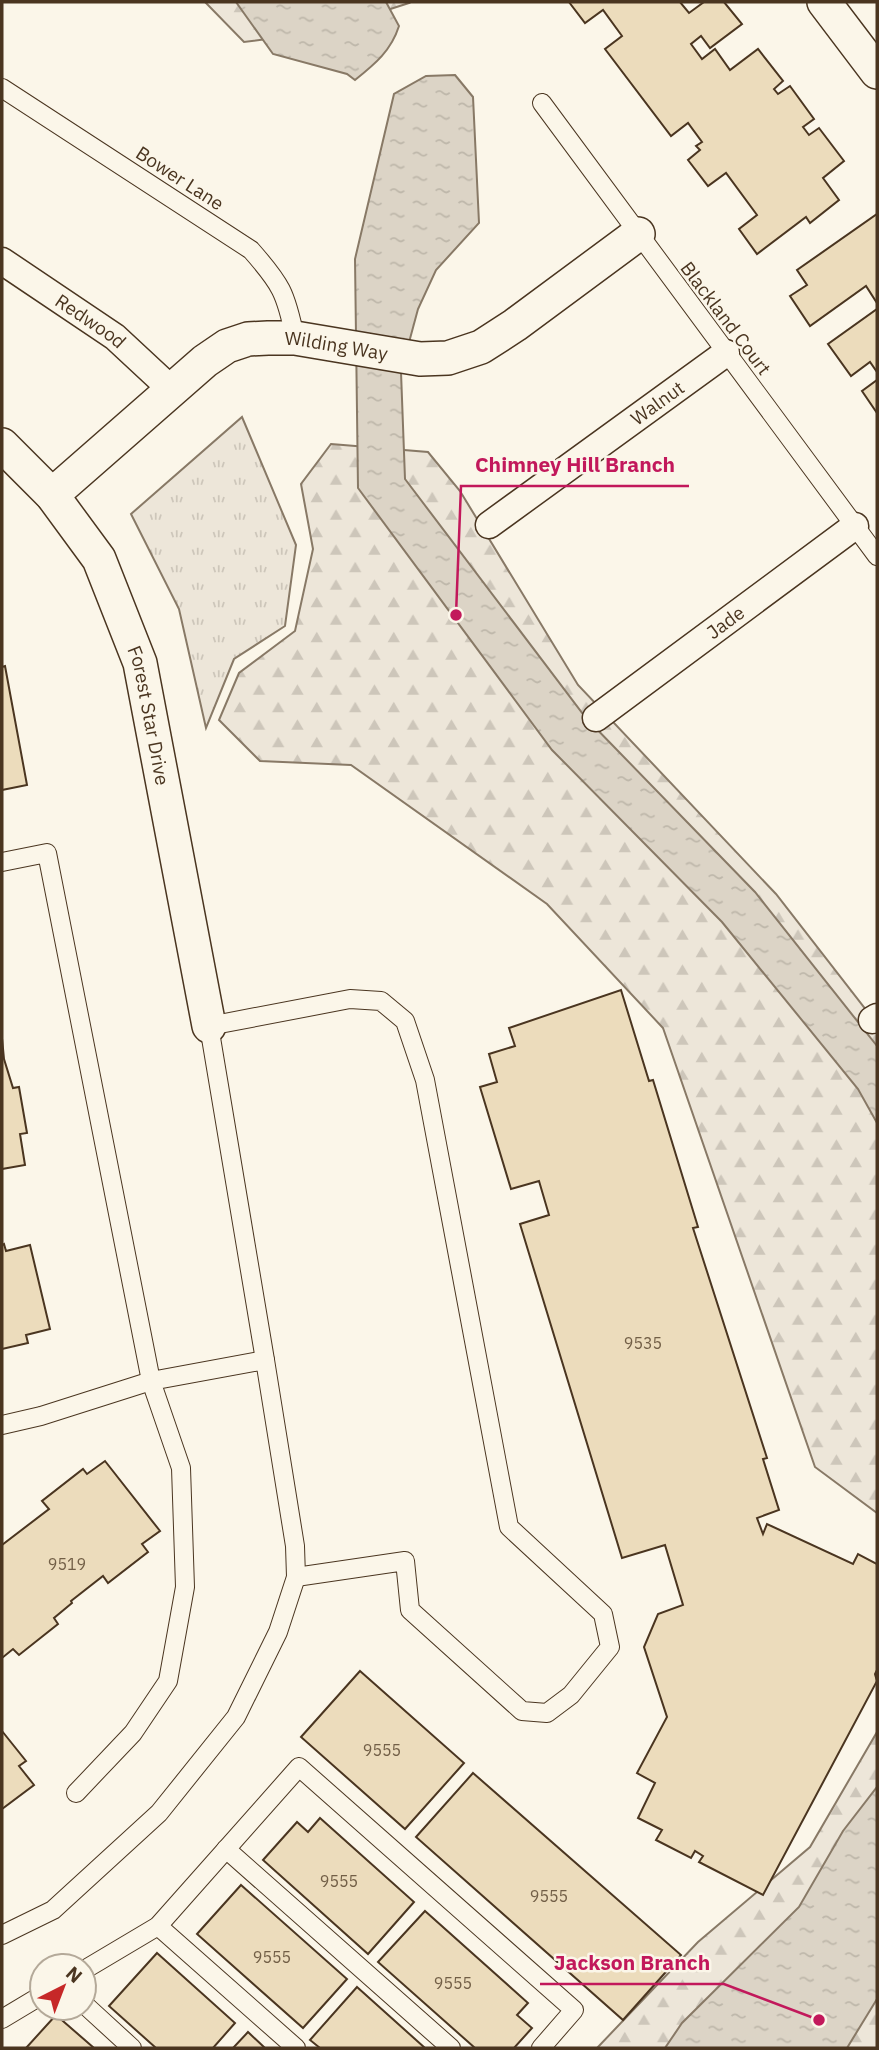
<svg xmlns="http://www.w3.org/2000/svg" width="879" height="2050" font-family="'IBM Plex Sans',sans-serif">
	<defs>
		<pattern id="grass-tufts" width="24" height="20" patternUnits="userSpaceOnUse" patternTransform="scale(1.75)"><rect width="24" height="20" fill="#ede6d9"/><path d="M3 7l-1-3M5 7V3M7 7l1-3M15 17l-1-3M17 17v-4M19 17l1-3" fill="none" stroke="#cdc6ba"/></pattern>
		<pattern id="forest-firs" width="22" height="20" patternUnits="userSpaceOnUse" patternTransform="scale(1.75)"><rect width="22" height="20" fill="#ede6d9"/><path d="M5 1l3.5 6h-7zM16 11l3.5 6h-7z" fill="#cdc6ba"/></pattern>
		<pattern id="water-ripples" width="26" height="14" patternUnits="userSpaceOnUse" patternTransform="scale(1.75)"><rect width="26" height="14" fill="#dcd4c6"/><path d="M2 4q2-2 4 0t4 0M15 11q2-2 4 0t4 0" fill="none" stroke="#beb7aa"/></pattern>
	</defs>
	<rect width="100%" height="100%" fill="#fbf6e9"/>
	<path fill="url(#grass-tufts)" stroke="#887966" stroke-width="2" d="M 242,417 L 296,545 L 285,626 L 234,659 L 206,728 L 179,609 L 131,514 Z"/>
	<g fill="url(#forest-firs)" stroke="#887966" stroke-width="2">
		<path d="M 205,2 L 408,2 L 409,3 L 319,32 L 244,42 Z"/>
		<path d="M 331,444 L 428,452 L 460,491 L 578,685 L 776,894 L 877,1024 L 877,1513 L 815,1467 L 663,1028 L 547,904 L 351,765 L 260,761 L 219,720 L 239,673 L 295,631 L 313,549 L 301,484 Z"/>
		<path d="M 877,1732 L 877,2048 L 597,2048 L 698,1942 L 810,1847 Z"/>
	</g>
	<g fill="url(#water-ripples)" stroke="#887966" stroke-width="2">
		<path d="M 236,2 L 386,2 L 399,26 C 391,51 375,64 355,80 L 347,74 L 273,54 Z"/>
		<path d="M 455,75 L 473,97 L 479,223 L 436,270 L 418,309 L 401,372 L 405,479 L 586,718 L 755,892 L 877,1046 L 877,1123 L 858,1089 L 722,922 L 552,750 L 358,488 L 355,259 L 394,94 L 426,76 Z"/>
		<path d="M 877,1787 L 877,1999 L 847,2048 L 665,2048 L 682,2023 L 799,1907 L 843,1831 Z"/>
	</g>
	<g fill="#ecdcbc" stroke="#4a3520" stroke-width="2">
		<path d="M 569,2 L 680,2 L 689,13 L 704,2 L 724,2 L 742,24 L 710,48 L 701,36 L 691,44 L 702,59 L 715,49 L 730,70 L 758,49 L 783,81 L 774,89 L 778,94 L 790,86 L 814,119 L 803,127 L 809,135 L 819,128 L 844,161 L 823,178 L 839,200 L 810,223 L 806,217 L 757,254 L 739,229 L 757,215 L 726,173 L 708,186 L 688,160 L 700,150 L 696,146 L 702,142 L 688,123 L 671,136 L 605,49 L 622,36 L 603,10 L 585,23 Z"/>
		<path d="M 877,214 L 877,303 L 866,286 L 810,326 L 790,296 L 807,285 L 797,270 Z"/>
		<path d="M 877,309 L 877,372 L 870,362 L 851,376 L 828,344 Z"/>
		<path d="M 877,380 L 877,413 L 862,391 Z"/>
		<path d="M 5,666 L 27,785 L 2,790 L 2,667 Z"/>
		<path d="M 621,990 L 649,1081 L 653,1080 L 698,1227 L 693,1228 L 767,1458 L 763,1459 L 779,1510 L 757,1518 L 763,1534 L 767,1524 L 853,1564 L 858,1554 L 877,1564 L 877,1670 L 875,1674 L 877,1681 L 763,1895 L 699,1862 L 703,1856 L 695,1851 L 691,1858 L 656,1840 L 662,1830 L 638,1818 L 655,1783 L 637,1773 L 667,1717 L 644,1647 L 658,1614 L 683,1605 L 665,1545 L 622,1558 L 520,1224 L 549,1215 L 539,1181 L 511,1189 L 480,1087 L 497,1082 L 489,1054 L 515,1046 L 509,1028 Z"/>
		<path d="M 2,1038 L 4,1059 L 13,1088 L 19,1087 L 27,1133 L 20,1134 L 25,1165 L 2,1169 Z"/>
		<path d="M 4,1244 L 6,1251 L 30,1245 L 50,1329 L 26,1335 L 28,1343 L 2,1349 L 2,1245 Z"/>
		<path d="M 105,1461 L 160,1531 L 142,1544 L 148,1552 L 108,1583 L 103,1576 L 71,1601 L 72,1603 L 54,1618 L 58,1624 L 19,1655 L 13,1649 L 2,1658 L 2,1545 L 49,1509 L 42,1501 L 83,1469 L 87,1474 Z"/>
		<path d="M 360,1671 L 464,1763 L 405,1829 L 301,1737 Z"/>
		<path d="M 2,1731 L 26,1761 L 19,1766 L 34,1785 L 2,1809 Z"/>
		<path d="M 473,1773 L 681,1955 L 623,2020 L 416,1837 Z"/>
		<path d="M 320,1818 L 414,1902 L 368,1954 L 263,1860 L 297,1822 L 308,1832 Z"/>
		<path d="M 241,1885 L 347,1979 L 303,2028 L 197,1934 Z"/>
		<path d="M 425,1911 L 528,2003 L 517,2015 L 532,2028 L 514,2048 L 475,2048 L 378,1962 Z"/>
		<path d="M 157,1953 L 235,2023 L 213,2048 L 156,2048 L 109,2006 Z"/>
		<path d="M 357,1987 L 425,2048 L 320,2048 L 310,2040 Z"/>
		<path d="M 56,2015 L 94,2048 L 26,2048 Z"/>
		<path d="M 248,2032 L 265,2048 L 233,2048 Z"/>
	</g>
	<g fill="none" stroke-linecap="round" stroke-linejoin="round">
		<g stroke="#4a3520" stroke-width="20">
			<g id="service">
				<path d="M 2,88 L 251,250 C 281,284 286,293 295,338"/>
				<path d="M 542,103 L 877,556"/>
				<path d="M 2,862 L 47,853 L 151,1381 L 41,1416 L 2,1425"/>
				<path d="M 265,1360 L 209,1026 L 350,999 L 381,1001 L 405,1021 L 425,1080 L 509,1527 L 603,1614 L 610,1647 L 571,1695 L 547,1713 L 522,1711 L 410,1610 L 405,1561 L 296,1577"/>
				<path d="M 226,1849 L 451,2048"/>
				<path d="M 158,1926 L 296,2048"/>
				<path d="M 2,1935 L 53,1910 L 159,1813 L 236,1717 L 278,1632 L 296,1577 L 295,1546 L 265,1360 L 151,1381 L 181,1468 L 185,1587 L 168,1681 L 133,1733 L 76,1793"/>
				<path d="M 84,1970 L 158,1926 L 299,1767 L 574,2010 L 541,2048"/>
				<path d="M 84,2004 L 132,2048"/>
				<path d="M 2,2019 L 42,1995"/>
			</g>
		</g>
		<g stroke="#4a3520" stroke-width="29">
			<g id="pedestrian">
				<path id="s1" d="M 2,261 L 115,337 L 172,390"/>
				<path id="s2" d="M 489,525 L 726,353"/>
				<path id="s3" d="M 596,718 L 855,526"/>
				<path d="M 872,1020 L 877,1017"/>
			</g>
		</g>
		<g stroke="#4a3520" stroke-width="36">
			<g id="minor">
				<path d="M 824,2 L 877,72"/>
				<path id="s4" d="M 2,445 L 52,495 L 99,559 L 140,663 L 209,1026"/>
				<path id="s5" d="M 52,495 L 205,361 L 227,346 L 248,339 L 268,338 L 295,338 L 420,359 L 448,358 L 481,347 L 515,325 L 638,234"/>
			</g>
		</g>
		<use href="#service" stroke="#fbf6e9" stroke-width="18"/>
		<use href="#pedestrian" stroke="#fbf6e9" stroke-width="26"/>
		<use href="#minor" stroke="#fbf6e9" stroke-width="33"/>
	</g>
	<g text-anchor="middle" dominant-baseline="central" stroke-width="5" stroke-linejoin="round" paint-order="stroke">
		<g font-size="16" fill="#725f47">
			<text x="643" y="1343">9535</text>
			<text x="67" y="1564">9519</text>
			<text x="382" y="1750">9555</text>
			<text x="339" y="1881">9555</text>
			<text x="549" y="1896">9555</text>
			<text x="272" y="1957">9555</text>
			<text x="453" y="1983">9555</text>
		</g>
		<g font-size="19" fill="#4a3520" stroke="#fbf6e9">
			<text transform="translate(180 178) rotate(33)">Bower Lane</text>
			<text transform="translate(726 318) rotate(53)">Blackland Court</text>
			<text stroke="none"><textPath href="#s1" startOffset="107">Redwood</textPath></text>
			<text stroke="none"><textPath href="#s5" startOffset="341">Wilding Way</textPath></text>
			<text stroke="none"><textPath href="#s2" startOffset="208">Walnut</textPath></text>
			<text stroke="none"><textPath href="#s3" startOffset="161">Jade</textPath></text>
			<text stroke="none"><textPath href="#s4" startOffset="315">Forest Star Drive</textPath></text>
		</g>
	</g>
	<path fill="none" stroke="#c2185b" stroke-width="2.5" d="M456 615L461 486H689M819 2020L724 1984H540"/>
	<g fill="#c2185b" stroke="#fbf6e9" stroke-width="2.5">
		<circle cx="456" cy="615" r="7"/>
		<circle cx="819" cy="2020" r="7"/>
	</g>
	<g font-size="21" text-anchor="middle" font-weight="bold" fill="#c2185b" stroke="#fbf6e9" stroke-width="5" stroke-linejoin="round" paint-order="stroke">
		<text x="575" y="472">Chimney Hill Branch</text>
		<text x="632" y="1970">Jackson Branch</text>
	</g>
	<rect width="879" height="2050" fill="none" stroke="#4a3520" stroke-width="7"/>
	<g transform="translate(63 1987) rotate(42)"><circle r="33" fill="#fbf6e9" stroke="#b4a999" stroke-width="2"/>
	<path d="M0-5L12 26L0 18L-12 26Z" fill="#c62828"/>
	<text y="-10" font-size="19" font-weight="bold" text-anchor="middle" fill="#4a3520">N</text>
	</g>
</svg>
